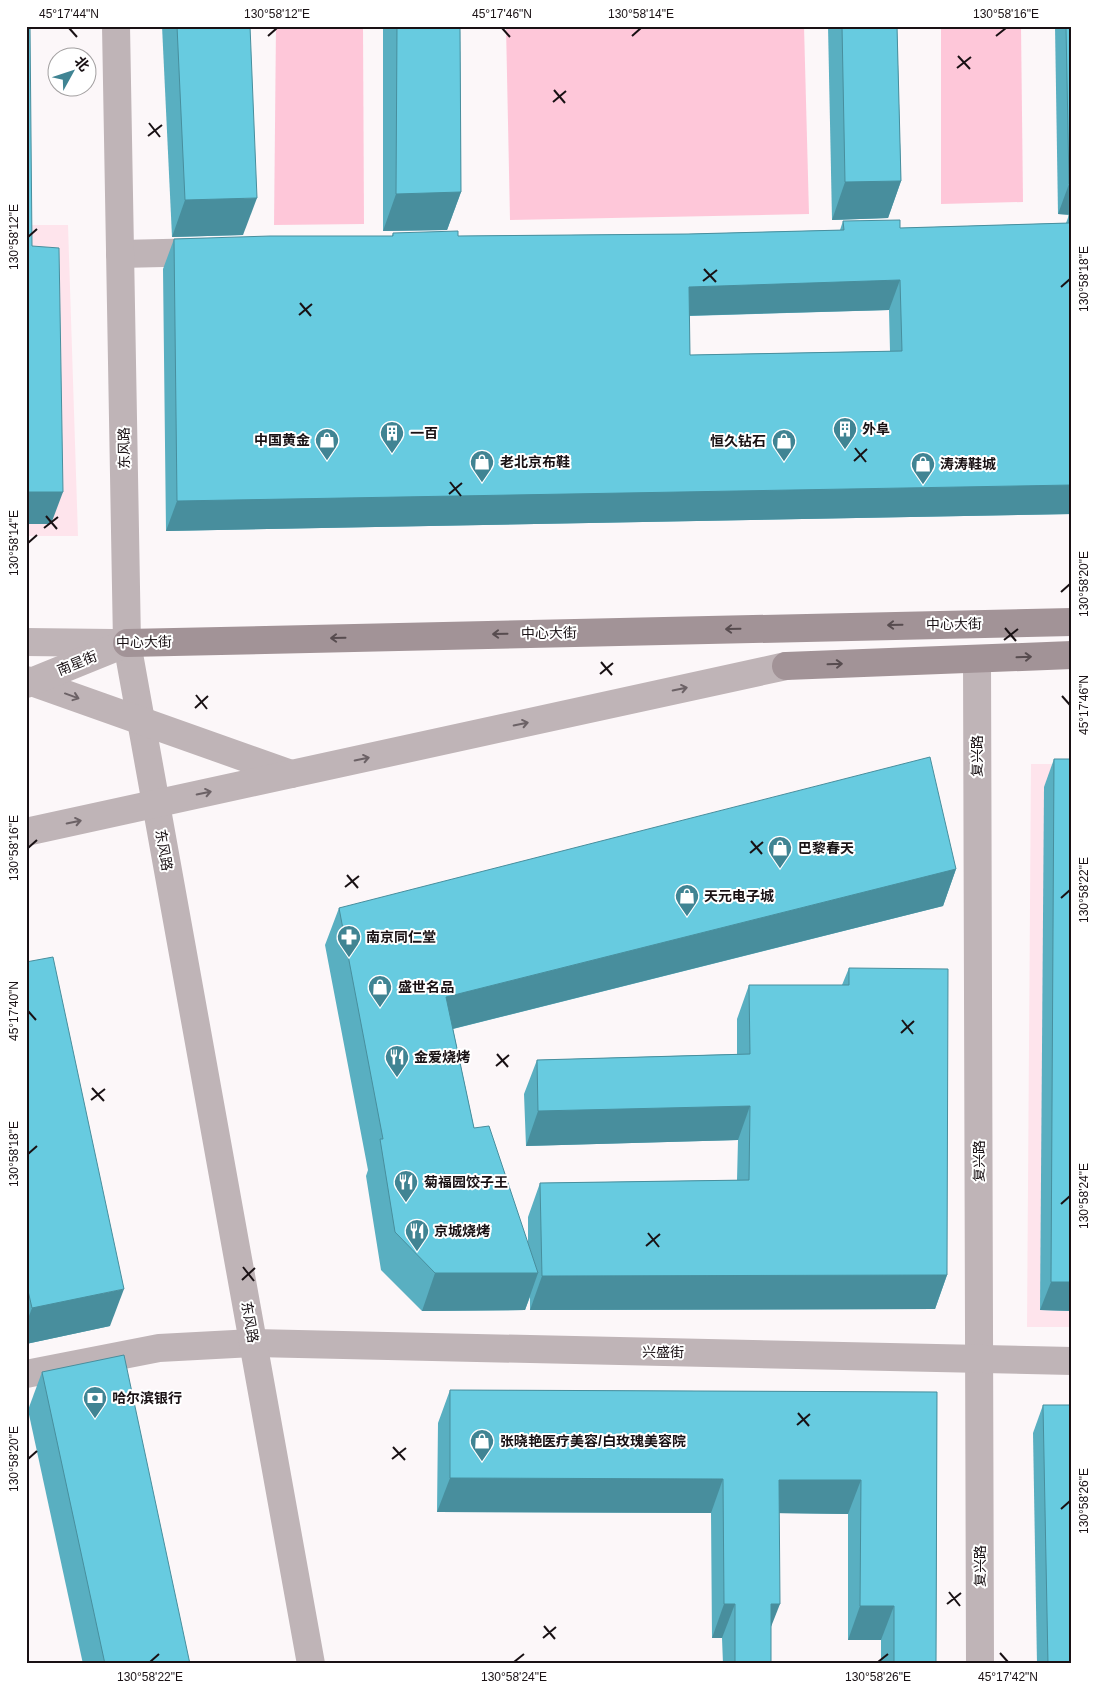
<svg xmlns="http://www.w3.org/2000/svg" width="1098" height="1690" font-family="Helvetica,'Noto Sans SC',sans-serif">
	<rect width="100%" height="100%" fill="#fcf7f9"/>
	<g fill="#fee4ec">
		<path d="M 26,225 L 68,225 L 78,536 L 26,536 Z"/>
		<path d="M 1031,764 L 1072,764 L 1072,1327 L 1027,1327 Z"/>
	</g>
	<g fill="#fec7d9">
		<path d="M 276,26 L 363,26 L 364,224 L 274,225 Z"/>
		<path d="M 506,26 L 804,26 L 809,214 L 510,220 Z"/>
		<path d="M 941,26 L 1021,26 L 1023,202 L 941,204 Z"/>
	</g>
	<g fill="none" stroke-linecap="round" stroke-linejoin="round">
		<g stroke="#bfb4b7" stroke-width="28">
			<path d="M 120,254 L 206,252"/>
			<path d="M 977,659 L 980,1664"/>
			<path d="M 26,1374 L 159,1348 L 253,1343 L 1072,1361"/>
		</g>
		<g stroke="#bfb4b7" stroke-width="28">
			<path d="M 116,26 L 127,643 L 311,1664"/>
			<path d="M 26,642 L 113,643"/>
			<path d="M 26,680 L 291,774"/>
			<path d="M 26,684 L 127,643"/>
			<path d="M 26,832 L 786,666"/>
		</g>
		<g stroke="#a29397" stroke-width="28">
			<path d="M 127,643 L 1072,622"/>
			<path d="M 786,666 L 1072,655"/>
		</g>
	</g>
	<g fill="#59afc1" fill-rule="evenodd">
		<path d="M 162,26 L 250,26 L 243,235 L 172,237 Z"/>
		<path d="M 383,26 L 460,26 L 461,192 L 447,230 L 383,231 Z"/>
		<path d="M 828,26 L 897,26 L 901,181 L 888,218 L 832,220 Z"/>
		<path d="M 1055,26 L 1072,26 L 1072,215 L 1058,214 Z"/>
		<path d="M 1069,215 L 1072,514 L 166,531 L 163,269 L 174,239 L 392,236 L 393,233 L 458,236 L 688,234 L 840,230 L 843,221 L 900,228 L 1066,223 ZM 889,310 L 890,351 L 690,355 L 689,316 Z"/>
		<path d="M 1054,759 L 1072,759 L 1072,1311 L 1040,1310 L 1044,787 Z"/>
		<path d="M 956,869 L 943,906 L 453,1029 L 474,1128 L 528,1243 L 528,1217 L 540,1183 L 737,1180 L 738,1140 L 526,1146 L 524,1094 L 537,1060 L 737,1054 L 737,1019 L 749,985 L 842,985 L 849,968 L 947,1275 L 935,1309 L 530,1310 L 530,1297 L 525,1310 L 422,1311 L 381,1270 L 366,1176 L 368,1170 L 325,945 L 339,908 Z"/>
		<path d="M 26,962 L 110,1326 L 26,1344 Z"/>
		<path d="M 42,1372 L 190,1664 L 83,1664 L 28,1410 Z"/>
		<path d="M 450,1390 L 937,1392 L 936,1664 L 881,1664 L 881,1640 L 848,1640 L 848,1514 L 779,1513 L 771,1627 L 771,1664 L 723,1664 L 722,1638 L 712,1638 L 711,1513 L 437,1512 L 438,1423 Z"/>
		<path d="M 1043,1405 L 1072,1664 L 1037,1664 L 1033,1433 Z"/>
	</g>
	<g fill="#488e9d">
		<path d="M 901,181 L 888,218 L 832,220 L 845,182 Z"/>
		<path d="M 1069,184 L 1072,184 L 1072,215 L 1058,214 Z"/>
		<path d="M 461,192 L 447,230 L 383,231 L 396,194 Z"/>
		<path d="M 257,198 L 243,235 L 172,237 L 185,200 Z"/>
		<path d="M 900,280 L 889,310 L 678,316 L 689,287 Z"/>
		<path d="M 1072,485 L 1072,514 L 166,531 L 177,501 Z"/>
		<path d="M 26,492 L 63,492 L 51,524 L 26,524 Z"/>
		<path d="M 956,869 L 943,906 L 432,1034 L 446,997 Z"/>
		<path d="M 750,1106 L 738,1140 L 526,1146 L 538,1111 Z"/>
		<path d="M 435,1273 L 538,1273 L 525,1310 L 422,1311 Z"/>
		<path d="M 947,1275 L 935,1309 L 530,1310 L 542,1276 Z"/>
		<path d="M 1051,1282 L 1072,1282 L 1072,1311 L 1040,1310 Z"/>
		<path d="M 124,1289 L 110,1326 L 26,1344 L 26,1324 L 32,1308 Z"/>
		<path d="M 450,1478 L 723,1479 L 711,1513 L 437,1512 Z"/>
		<path d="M 779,1480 L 861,1480 L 848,1514 L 767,1513 Z"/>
		<path d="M 724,1604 L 735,1604 L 722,1638 L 712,1638 Z"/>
		<path d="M 771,1604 L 780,1604 L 767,1637 Z"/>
		<path d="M 860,1606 L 894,1606 L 881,1640 L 848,1640 Z"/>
	</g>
	<g fill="#67cbe0" stroke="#488e9d" fill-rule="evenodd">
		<path d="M 26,26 L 30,26 L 32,246 L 59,248 L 63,492 L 26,492 Z"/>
		<path d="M 177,26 L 250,26 L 257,198 L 185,200 Z"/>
		<path d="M 397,26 L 460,26 L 461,192 L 396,194 Z"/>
		<path d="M 842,26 L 897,26 L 901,181 L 845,182 Z"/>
		<path d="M 1066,26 L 1072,26 L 1072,184 L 1069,184 Z"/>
		<path d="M 1069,215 L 1072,215 L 1072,485 L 177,501 L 174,239 L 270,236 L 393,236 L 393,233 L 458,231 L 458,236 L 688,234 L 844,230 L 843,221 L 900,220 L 900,228 L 1069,223 ZM 900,280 L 902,351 L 690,355 L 689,287 Z"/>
		<path d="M 930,757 L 956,869 L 446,997 L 474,1128 L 489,1126 L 538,1273 L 435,1273 L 395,1232 L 380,1139 L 383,1139 L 339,908 Z"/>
		<path d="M 1054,759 L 1072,759 L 1072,1282 L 1051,1282 Z"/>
		<path d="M 53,957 L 124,1289 L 32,1308 L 26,1282 L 26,962 Z"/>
		<path d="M 849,968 L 948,969 L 947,1275 L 542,1276 L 540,1183 L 749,1180 L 750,1106 L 538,1111 L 537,1060 L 750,1054 L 749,985 L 849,985 Z"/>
		<path d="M 124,1355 L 190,1664 L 105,1664 L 42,1372 Z"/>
		<path d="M 450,1390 L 937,1392 L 936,1664 L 894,1664 L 894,1606 L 860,1606 L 861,1480 L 779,1480 L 780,1604 L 771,1604 L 771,1664 L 735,1664 L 735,1604 L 724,1604 L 723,1479 L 450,1478 Z"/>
		<path d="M 1043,1405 L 1072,1405 L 1072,1664 L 1048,1664 Z"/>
	</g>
	<defs><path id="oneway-shaft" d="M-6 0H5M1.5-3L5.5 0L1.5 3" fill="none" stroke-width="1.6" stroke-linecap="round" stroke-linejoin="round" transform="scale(1.25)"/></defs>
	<g stroke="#574c4f">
		<use href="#oneway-shaft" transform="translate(895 625) rotate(179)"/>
		<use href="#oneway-shaft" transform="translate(733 629) rotate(179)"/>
		<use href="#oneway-shaft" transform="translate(500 634) rotate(179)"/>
		<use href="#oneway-shaft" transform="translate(338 638) rotate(179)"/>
		<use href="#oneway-shaft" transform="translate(1024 657) rotate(-2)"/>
		<use href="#oneway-shaft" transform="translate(835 664) rotate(-2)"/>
	</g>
	<g stroke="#6c6266">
		<use href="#oneway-shaft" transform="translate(680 689) rotate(-12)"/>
		<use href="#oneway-shaft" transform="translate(72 696) rotate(20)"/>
		<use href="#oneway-shaft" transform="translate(521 724) rotate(-12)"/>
		<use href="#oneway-shaft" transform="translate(362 759) rotate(-12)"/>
		<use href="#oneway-shaft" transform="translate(204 793) rotate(-12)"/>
		<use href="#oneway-shaft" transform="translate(74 822) rotate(-12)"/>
	</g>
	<path fill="none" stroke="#191114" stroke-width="2" d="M 69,28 L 77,37M 502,28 L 510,37M 268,36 L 277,28M 632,36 L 641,28M 996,36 L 1006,28M 958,56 L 970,69M 957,68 L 971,57M 554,90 L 565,103M 553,102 L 566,91M 149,123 L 160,137M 148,136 L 162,125M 28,237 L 37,229M 704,269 L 716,282M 703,281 L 717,270M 1061,287 L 1070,279M 300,303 L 311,316M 299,315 L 312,304M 855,448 L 866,462M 854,461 L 867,449M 450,482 L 461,496M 449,494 L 462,483M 46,516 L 57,529M 44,528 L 58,517M 28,543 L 37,535M 1061,592 L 1070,584M 1005,628 L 1016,641M 1004,640 L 1018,629M 601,662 L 612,675M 600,674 L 613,663M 196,695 L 207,709M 1062,696 L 1070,705M 195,708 L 208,696M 751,841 L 762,854M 28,848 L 37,840M 750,853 L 763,842M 347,875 L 358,888M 345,887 L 359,876M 1061,898 L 1070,890M 28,1011 L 36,1020M 902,1020 L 913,1034M 901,1033 L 914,1021M 497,1054 L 508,1067M 496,1066 L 509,1055M 92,1088 L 104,1101M 91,1100 L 105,1089M 28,1154 L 37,1146M 1061,1204 L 1070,1196M 648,1233 L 659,1247M 646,1246 L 660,1234M 243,1267 L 254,1281M 242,1280 L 255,1268M 798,1413 L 809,1426M 797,1425 L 810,1414M 393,1447 L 405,1460M 28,1459 L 37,1451M 392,1459 L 406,1448M 1061,1509 L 1070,1501M 949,1592 L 960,1606M 947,1604 L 961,1593M 544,1626 L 555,1639M 543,1638 L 556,1627M 1000,1653 L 1008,1662M 150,1662 L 159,1654M 514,1662 L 524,1654M 878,1662 L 888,1654"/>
	<defs>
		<g id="building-pin" transform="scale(1.25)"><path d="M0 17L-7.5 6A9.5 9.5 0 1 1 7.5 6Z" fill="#408493" stroke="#fff"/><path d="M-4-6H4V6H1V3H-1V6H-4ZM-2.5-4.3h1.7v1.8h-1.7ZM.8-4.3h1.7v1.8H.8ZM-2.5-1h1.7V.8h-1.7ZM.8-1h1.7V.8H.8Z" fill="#fff"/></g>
		<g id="shop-pin" transform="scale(1.25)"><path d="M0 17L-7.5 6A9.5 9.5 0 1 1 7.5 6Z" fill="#408493" stroke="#fff"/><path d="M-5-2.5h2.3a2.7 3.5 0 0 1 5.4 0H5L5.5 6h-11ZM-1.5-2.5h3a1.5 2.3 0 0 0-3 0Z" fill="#fff"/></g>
		<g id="pharmacy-pin" transform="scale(1.25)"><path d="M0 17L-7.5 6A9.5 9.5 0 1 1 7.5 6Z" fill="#408493" stroke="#fff"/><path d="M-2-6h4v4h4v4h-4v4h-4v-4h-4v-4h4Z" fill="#fff"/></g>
		<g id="restaurant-pin" transform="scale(1.25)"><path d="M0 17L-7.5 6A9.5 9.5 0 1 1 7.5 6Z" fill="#408493" stroke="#fff"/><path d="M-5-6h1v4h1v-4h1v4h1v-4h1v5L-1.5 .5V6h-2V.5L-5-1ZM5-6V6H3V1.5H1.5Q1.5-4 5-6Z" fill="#fff"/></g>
		<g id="bank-pin" transform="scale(1.25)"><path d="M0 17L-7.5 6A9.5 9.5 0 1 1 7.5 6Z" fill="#408493" stroke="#fff"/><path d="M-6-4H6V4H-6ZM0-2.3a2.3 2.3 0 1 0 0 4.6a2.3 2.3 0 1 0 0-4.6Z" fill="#fff"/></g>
	</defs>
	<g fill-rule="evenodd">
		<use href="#building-pin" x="845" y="429"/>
		<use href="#building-pin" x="392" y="433"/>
		<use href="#shop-pin" x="327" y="440"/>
		<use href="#shop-pin" x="784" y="441"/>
		<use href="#shop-pin" x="482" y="462"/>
		<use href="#shop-pin" x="923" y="464"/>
		<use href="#shop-pin" x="780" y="848"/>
		<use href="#shop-pin" x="687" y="896"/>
		<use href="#pharmacy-pin" x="349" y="937"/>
		<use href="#shop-pin" x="380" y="987"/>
		<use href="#restaurant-pin" x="397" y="1057"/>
		<use href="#restaurant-pin" x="406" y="1182"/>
		<use href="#restaurant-pin" x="417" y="1231"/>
		<use href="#bank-pin" x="95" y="1398"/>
		<use href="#shop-pin" x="482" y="1441"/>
	</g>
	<g text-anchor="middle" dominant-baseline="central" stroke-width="4" stroke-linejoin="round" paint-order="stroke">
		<g font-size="14" font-weight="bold" fill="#191114" stroke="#fff" text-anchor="start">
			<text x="862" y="429">外阜</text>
			<text x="410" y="433">一百</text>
			<text x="310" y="440" text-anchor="end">中国黄金</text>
			<text x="766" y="441" text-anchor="end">恒久钻石</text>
			<text x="500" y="462">老北京布鞋</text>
			<text x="940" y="464">涛涛鞋城</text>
			<text x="798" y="848">巴黎春天</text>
			<text x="704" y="896">天元电子城</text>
			<text x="366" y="937">南京同仁堂</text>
			<text x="398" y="987">盛世名品</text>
			<text x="414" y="1057">金爱烧烤</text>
			<text x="424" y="1182">菊福园饺子王</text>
			<text x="434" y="1231">京城烧烤</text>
			<text x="112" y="1398">哈尔滨银行</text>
			<text x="500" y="1441">张晓艳医疗美容/白玫瑰美容院</text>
		</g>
		<g font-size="14" fill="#191114" stroke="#fff">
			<text transform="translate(124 448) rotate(-91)">东风路</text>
			<text transform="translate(954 624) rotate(-1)">中心大街</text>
			<text transform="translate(549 633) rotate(-1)">中心大街</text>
			<text transform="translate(144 642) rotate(-1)">中心大街</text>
			<text transform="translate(77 663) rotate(-22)">南星街</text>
			<text transform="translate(977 756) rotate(-90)">复兴路</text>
			<text transform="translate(164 850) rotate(80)">东风路</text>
			<text transform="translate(979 1161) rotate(-90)">复兴路</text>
			<text transform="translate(250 1322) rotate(80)">东风路</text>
			<text transform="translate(663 1352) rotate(1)">兴盛街</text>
			<text transform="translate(980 1566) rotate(-90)">复兴路</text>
		</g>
	</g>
	<rect width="1098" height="1690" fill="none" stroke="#ffffff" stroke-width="55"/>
	<g transform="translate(72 72) rotate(50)"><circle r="24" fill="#ffffff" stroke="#a3a0a1"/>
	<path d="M0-4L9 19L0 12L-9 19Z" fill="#408493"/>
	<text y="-8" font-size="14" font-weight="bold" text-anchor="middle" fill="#191114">北</text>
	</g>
	<rect x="28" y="28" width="1042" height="1634" fill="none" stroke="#191114" stroke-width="2"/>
	<g font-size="12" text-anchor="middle" fill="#191114">
		<text x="69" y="18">45°17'44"N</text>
		<text x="277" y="18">130°58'12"E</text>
		<text x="502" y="18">45°17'46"N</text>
		<text x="641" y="18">130°58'14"E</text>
		<text x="1006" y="18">130°58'16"E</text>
		<text transform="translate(14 237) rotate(-90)" y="4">130°58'12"E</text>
		<text transform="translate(1084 279) rotate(-90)" y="4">130°58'18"E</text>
		<text transform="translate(14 543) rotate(-90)" y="4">130°58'14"E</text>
		<text transform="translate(1084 584) rotate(-90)" y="4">130°58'20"E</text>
		<text transform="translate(1084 705) rotate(-90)" y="4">45°17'46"N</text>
		<text transform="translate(14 848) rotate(-90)" y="4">130°58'16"E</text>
		<text transform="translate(1084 890) rotate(-90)" y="4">130°58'22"E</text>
		<text transform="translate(14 1011) rotate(-90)" y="4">45°17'40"N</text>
		<text transform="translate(14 1154) rotate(-90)" y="4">130°58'18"E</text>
		<text transform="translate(1084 1196) rotate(-90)" y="4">130°58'24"E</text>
		<text transform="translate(14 1459) rotate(-90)" y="4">130°58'20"E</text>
		<text transform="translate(1084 1501) rotate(-90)" y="4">130°58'26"E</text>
		<text x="150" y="1681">130°58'22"E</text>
		<text x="514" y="1681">130°58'24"E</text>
		<text x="878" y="1681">130°58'26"E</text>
		<text x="1008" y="1681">45°17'42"N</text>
	</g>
</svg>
